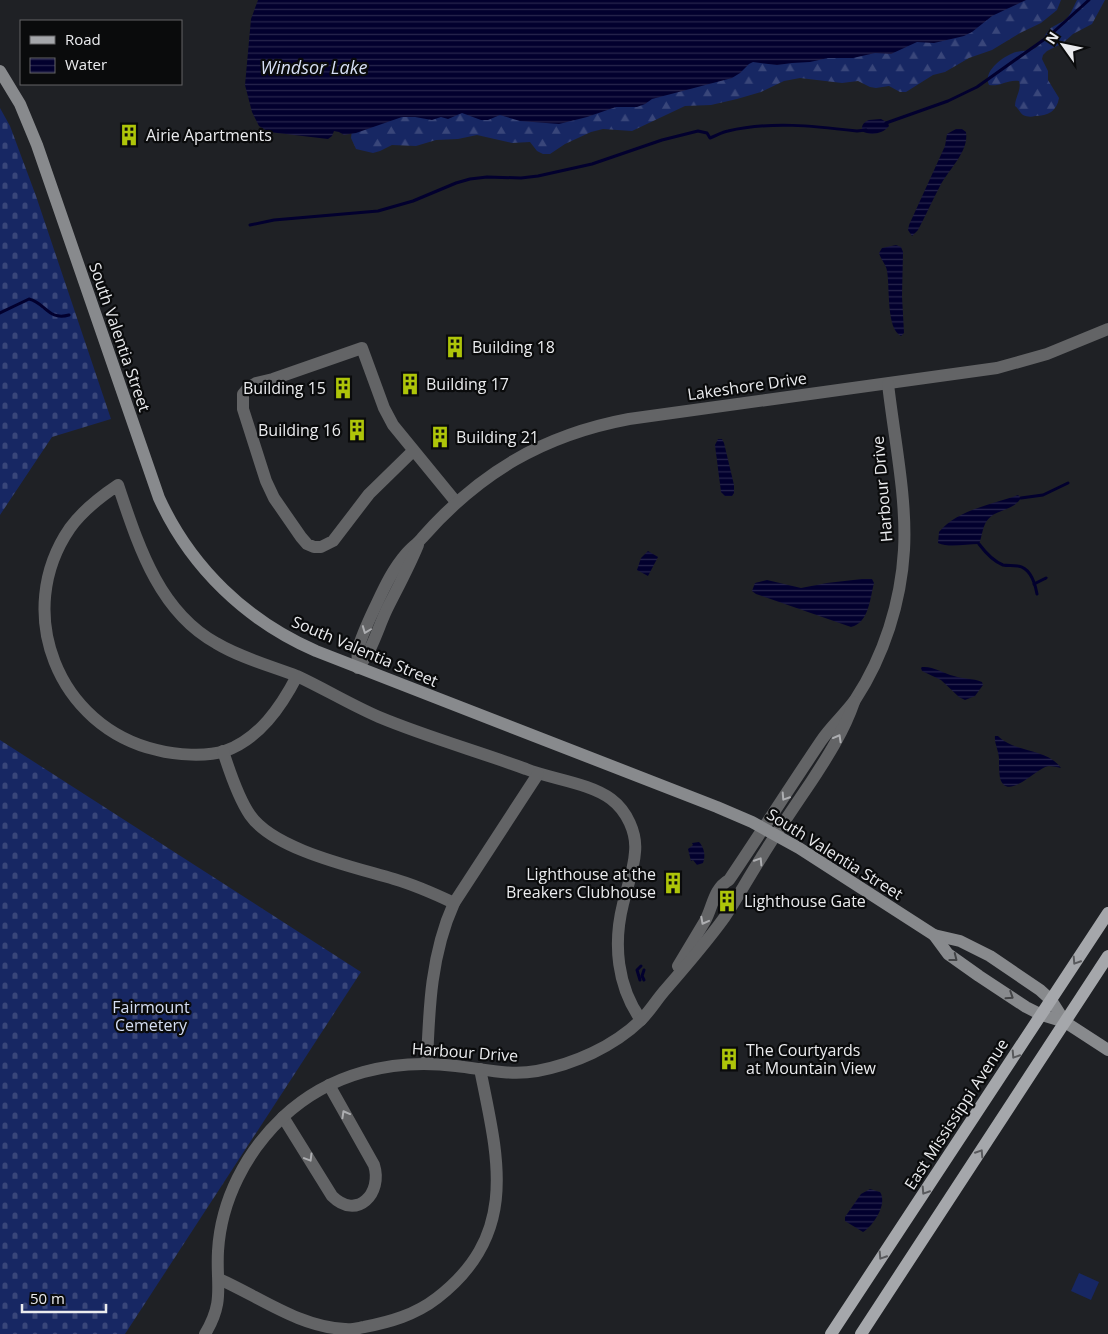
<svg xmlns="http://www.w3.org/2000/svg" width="1108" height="1334" font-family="'Open Sans',sans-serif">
	<defs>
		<pattern id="forest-firs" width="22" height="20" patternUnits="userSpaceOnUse" patternTransform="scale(1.25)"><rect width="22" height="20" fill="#172763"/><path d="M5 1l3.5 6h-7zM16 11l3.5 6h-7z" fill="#39467a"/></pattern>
		<pattern id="cemetery-stones" width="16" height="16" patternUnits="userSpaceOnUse" patternTransform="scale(1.25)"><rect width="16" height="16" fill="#172763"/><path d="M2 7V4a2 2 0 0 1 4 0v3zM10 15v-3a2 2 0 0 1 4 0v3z" fill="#39467a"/></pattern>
		<pattern id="water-rules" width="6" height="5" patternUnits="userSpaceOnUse" patternTransform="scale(1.25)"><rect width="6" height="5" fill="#02002e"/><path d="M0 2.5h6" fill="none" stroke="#27254d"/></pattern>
	</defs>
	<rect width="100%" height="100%" fill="#1f2125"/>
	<g fill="url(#forest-firs)">
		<path d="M 1006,0 L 1061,0 L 1057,10 L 1041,23 L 1020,33 L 992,50 L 969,58 L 945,72 L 933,75 L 906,92 L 900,92 L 889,86 L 876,88 L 870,87 L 858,81 L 842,83 L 800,78 L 784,81 L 761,92 L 737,99 L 711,105 L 685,106 L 632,131 L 603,129 L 591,132 L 565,144 L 550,154 L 543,154 L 537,151 L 530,142 L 512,143 L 477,135 L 458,139 L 436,140 L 416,146 L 392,145 L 380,151 L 373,153 L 356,149 L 351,138 L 352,129 L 372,117 L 495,111 L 749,62 Z"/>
		<path d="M 1077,0 L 1105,0 L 1092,24 L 1073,34 L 1063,43 L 1047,51 L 1043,55 L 1042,59 L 1048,71 L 1048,80 L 1059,98 C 1057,111 1048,116 1035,116 C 1032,117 1027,117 1023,115 C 1020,113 1018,108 1015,106 C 1015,97 1022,90 1019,81 C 1008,79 1000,87 989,85 C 982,71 1005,55 1016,52 C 1024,50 1031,52 1038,46 C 1043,42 1044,35 1049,30 C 1053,25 1060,24 1065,20 C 1071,15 1073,7 1077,0 Z"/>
	</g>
	<g fill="url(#cemetery-stones)">
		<path d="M 0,108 L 10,126 L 36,196 L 111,419 L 52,437 L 0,515 Z"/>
		<path d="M 0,740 L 361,972 L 125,1334 L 0,1334 Z"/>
	</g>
	<path fill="#172763" d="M 1079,1273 L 1099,1282 L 1091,1300 L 1071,1291 Z"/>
	<g fill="url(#water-rules)">
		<path d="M 258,0 L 1026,0 L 992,16 L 972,32 L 964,36 L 934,43 L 917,42 L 891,54 L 875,53 L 853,58 L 828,58 L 810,62 L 792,63 L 777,65 L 753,62 L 749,64 L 740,73 L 732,78 L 652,99 L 645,104 L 637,107 L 616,107 L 587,117 L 559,124 L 520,121 L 500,115 L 488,120 L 481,120 L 462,113 L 448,119 L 441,117 L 432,120 L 415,117 L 402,117 L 356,133 L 344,135 L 339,132 L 334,131 L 332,136 L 328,139 L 269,132 L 259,126 L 252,112 L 245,85 L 251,19 Z"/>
		<path d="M 869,120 L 881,119 L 888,123 L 889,126 C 883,134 870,136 862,131 C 861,125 864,122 869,120 Z"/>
		<path d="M 956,129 L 962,129 L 966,132 C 969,151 950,168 941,184 C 933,199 926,215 918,230 L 912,236 L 908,230 L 909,225 L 945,146 L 947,134 Z"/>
		<path d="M 896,245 L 901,247 L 903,252 L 902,296 L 904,333 L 901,336 C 886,329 890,287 887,271 C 886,264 881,260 879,253 L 882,248 Z"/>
		<path d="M 718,439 L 722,439 L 724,443 L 734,485 L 734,493 L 732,496 L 725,496 L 721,492 L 715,445 Z"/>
		<path d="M 1018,495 L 1021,498 C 1011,513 995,508 986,522 C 982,529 982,537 979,544 C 966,544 949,548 938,543 L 939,532 C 958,509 992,505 1018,495 Z"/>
		<path d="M 648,551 L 658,557 L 648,576 L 637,570 L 641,558 Z"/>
		<path d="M 862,579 L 872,579 L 874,583 C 870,598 869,623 851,627 L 756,594 L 752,591 L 755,583 L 767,580 L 801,588 L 827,583 Z"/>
		<path d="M 922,667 C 933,666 943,673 954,676 C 963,679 973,678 982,682 L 983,685 L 975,696 L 965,700 L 959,697 L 941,680 L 922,671 L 921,668 Z"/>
		<path d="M 995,736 L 998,736 C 1015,753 1047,748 1061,768 C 1057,767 1053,766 1049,766 C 1037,767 1007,803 1000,778 C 999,772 999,765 999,759 C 999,751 994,743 995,736 Z"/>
		<path d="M 699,842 C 704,847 706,856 703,863 L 697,865 L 693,860 L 691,861 L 688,849 L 693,845 L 692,843 Z"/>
		<path d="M 870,1189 L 880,1192 C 888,1204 873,1226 863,1232 L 845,1221 L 845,1217 L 861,1194 Z"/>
	</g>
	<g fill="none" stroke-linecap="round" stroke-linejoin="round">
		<g stroke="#02002e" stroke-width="3">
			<path d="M 886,123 L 948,101 L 977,87 L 1049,36 L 1089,0"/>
			<path d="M 250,225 L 274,220 L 378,211 L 413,201 L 456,183 L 470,179 L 487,177 L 521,178 L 538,176 L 592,164 L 662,140 L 698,131 L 707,133 L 710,138 C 716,136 722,132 728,131 C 771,121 814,126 857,131 L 866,130"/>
			<path d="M 0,313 L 29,299 C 46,303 48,321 69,315"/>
			<path d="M 1021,498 L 1043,495 L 1068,483"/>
			<path d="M 979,544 C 985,552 993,561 1003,565 C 1008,566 1013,565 1018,566 C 1031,568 1035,583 1037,594"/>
			<path d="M 1034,584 L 1046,578"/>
			<path d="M 640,980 L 637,970 L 641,966"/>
			<path d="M 644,980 L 642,976 L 644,970"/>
		</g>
		<g stroke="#636466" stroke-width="12">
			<path d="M 413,451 L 369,494 L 333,541 L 321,547 L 314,547 L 307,544 L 301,537 L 274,498 L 266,481 L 243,409 L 243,394 L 248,388 L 256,383 L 273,379 L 362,348 L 384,408 L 393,425 L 456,502"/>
			<path d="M 358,668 C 358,662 357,655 358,649 C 362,634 370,618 377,603 C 385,586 393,569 406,554 C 411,548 417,544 422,538 C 479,473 543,435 629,419 L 997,368 L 1047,354 L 1108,329"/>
			<path d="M 358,668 C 373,649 377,630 387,609 C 398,587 409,567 418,545"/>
			<path d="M 297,676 C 281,707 259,739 225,751 C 206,757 176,755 157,750 C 58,727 12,612 70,528 C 83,510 100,497 118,485 C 138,544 158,611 216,643 C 241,658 271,666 297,676 C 325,689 351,705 379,717 C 427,737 477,751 526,769 C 551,779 590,783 611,799 C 627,811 637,833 635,852 C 634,870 627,887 623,904 C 613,944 617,986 641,1020"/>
			<path d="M 223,751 C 229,770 239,799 250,815 C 274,850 354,867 394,879 C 415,885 435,894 454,903"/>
			<path d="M 678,966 C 687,951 696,936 705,921 C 713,907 713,889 729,880 C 760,834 790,787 821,741 C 831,726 845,714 855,700 C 884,656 901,602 904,550 C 907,498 894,437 888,384"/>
			<path d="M 427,1063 C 429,1007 431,954 454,903 L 538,774"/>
			<path d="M 283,1117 L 332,1196 C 357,1221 383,1193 374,1165 L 329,1085"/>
			<path d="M 219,1279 C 260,1297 299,1327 345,1329 C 351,1330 358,1328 364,1327 C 390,1322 415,1315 437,1298 C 520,1234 498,1158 480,1069"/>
			<path d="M 205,1334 C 225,1301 216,1286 218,1251 C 221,1200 246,1152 283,1117 C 330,1073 393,1058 456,1066 C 484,1069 509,1076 537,1071 C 574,1064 613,1047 641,1020 C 650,1011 657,999 666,989 C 686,966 706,943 724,918 C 737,899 748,878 761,858 C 777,832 794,807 811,782 C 828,756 844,731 854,702"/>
		</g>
		<g stroke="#888a8d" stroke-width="12">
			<path d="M 0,71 L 20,104 L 37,145 L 159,498 C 191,568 247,621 316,651 L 717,807 L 752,822 L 799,848 L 934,935 L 960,941 L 990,956 L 1040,990 L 1051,1000 L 1065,1022"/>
			<path d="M 934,935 L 948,954 L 979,976 L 1026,1007 L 1042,1015 L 1065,1022 L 1108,1050"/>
		</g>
		<g stroke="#a5a7ab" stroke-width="12">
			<path d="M 831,1334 L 1108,913"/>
			<path d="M 861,1334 L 1108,956"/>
		</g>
	</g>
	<defs><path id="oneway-chevron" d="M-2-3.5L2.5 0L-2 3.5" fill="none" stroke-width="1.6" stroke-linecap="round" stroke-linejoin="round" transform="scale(1.25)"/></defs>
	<g stroke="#adaeb1">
		<use href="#oneway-chevron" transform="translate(366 630) rotate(111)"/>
		<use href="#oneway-chevron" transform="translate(838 738) rotate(-61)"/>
		<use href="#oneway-chevron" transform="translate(785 797) rotate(123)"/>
		<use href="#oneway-chevron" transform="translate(759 861) rotate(-58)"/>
		<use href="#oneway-chevron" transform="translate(704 921) rotate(118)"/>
		<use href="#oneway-chevron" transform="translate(345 1114) rotate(-119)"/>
		<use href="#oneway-chevron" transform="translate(309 1158) rotate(59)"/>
	</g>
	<g stroke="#434446">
		<use href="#oneway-chevron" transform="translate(954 958) rotate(38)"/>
		<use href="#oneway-chevron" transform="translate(1010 996) rotate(33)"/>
	</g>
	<g stroke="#58595c">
		<use href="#oneway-chevron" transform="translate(1076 961) rotate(123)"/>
		<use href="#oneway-chevron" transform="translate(1015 1055) rotate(123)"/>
		<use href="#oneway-chevron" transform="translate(980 1153) rotate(-57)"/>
		<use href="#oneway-chevron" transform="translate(925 1191) rotate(123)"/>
		<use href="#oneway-chevron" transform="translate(882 1256) rotate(123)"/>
	</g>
	<defs>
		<g id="building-bare" transform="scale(1.725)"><path d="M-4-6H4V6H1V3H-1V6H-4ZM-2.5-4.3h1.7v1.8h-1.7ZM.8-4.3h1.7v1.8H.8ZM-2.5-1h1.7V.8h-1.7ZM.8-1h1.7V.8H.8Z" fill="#aec509" stroke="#0a0b0c" stroke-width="2.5" paint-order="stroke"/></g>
	</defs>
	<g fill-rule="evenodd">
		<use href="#building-bare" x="129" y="135"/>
		<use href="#building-bare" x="455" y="347"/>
		<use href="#building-bare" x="410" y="384"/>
		<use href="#building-bare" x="343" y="388"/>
		<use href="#building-bare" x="357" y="430"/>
		<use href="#building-bare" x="440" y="437"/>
		<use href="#building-bare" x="673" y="883"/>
		<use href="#building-bare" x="727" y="901"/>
		<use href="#building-bare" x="729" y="1059"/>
	</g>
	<g text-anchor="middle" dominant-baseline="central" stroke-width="4.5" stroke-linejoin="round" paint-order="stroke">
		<g font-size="16" fill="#eaebee" stroke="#0a0b0c" text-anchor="start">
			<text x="146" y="135">Airie Apartments</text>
			<text x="472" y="347">Building 18</text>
			<text x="426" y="384">Building 17</text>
			<text x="326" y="388" text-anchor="end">Building 15</text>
			<text x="341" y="430" text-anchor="end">Building 16</text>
			<text x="456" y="437">Building 21</text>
			<text x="656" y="874" text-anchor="end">Lighthouse at the<tspan x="656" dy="18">Breakers Clubhouse</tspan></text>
			<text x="744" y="901">Lighthouse Gate</text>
			<text x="746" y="1050">The Courtyards<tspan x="746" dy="18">at Mountain View</tspan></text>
		</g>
		<g font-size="16" fill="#eaebee" stroke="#0a0b0c">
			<text transform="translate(120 337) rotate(71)">South Valentia Street</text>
			<text transform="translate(747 386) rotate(-8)">Lakeshore Drive</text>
			<text transform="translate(882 489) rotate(-95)">Harbour Drive</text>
			<text transform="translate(365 651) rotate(23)">South Valentia Street</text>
			<text transform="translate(835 854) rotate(32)">South Valentia Street</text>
			<text transform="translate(465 1052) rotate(4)">Harbour Drive</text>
			<text transform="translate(956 1114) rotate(-57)">East Mississippi Avenue</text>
		</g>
		<g font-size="16" fill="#d5def3" stroke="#0a0b0c">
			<text x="151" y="1007">Fairmount<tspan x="151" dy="18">Cemetery</tspan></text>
		</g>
		<g font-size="18" font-style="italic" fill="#d6dff4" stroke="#0a0b0c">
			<text x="314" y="67">Windsor Lake</text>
		</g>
	</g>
	<rect x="20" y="20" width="162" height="65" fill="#0a0b0c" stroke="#646566"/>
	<rect x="30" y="36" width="25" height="8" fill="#a5a7ab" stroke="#646566"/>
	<text x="65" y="45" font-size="15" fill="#eaebee">Road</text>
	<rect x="30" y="58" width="25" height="15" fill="url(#water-rules)" stroke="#646566"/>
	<text x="65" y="70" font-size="15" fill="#eaebee">Water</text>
	<g transform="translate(1063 45) rotate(303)" stroke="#0a0b0c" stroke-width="4" paint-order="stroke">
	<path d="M0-4L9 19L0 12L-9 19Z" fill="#eaebee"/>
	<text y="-8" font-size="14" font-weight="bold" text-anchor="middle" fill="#eaebee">N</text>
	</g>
	<path d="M22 1304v8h84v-8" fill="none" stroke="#eaebee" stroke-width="2.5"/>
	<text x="30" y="1304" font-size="15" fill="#eaebee" stroke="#0a0b0c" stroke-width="4" paint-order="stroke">50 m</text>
</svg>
